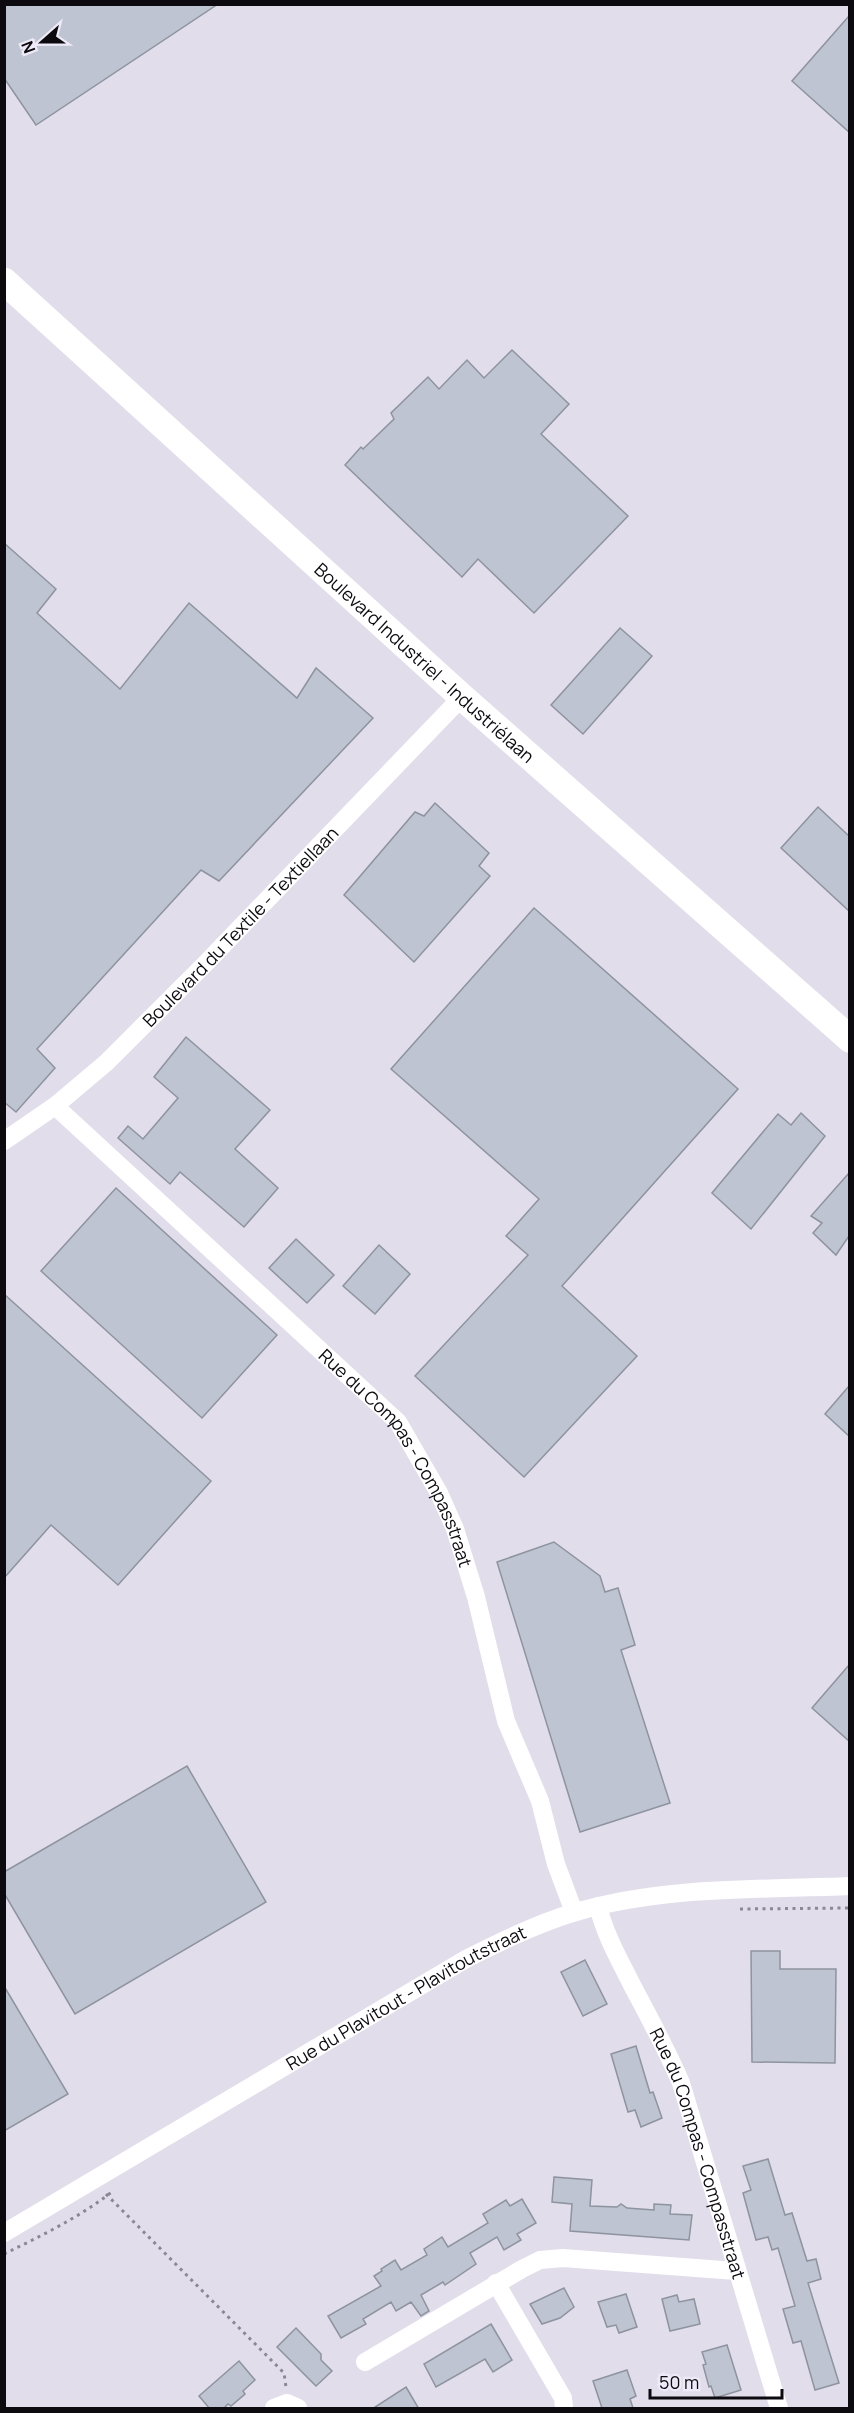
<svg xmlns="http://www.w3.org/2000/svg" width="854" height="2413" font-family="Manrope,sans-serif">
	<rect width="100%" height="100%" fill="#e2ddeb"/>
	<g fill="#bec4d1" stroke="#8e93a0" stroke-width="1.5">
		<path d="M 4,4 L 218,4 L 36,125 L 4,78 Z"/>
		<path d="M 849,16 L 849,132 L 792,81 Z"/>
		<path d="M 512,350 L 569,404 L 541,434 L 628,516 L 534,613 L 478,559 L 462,577 L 345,465 L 361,447 L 363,449 L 394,419 L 391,413 L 428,377 L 439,389 L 467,360 L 484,378 Z"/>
		<path d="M 4,543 L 56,589 L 37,613 L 120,689 L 189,603 L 297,698 L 316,668 L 373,718 L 219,881 L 201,870 L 37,1049 L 55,1068 L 16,1112 L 4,1102 Z"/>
		<path d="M 620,628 L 652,656 L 583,734 L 551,705 Z"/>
		<path d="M 435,803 L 489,853 L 479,866 L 490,876 L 414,962 L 344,895 L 415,812 L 424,816 Z"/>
		<path d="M 818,807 L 849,836 L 849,911 L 781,848 Z"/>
		<path d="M 534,908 L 738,1089 L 562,1286 L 637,1356 L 524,1477 L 415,1376 L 528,1255 L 506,1236 L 539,1199 L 391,1069 Z"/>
		<path d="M 186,1037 L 270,1110 L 235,1149 L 278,1188 L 244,1227 L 180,1172 L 170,1184 L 118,1138 L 128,1126 L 143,1139 L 178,1098 L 154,1077 Z"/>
		<path d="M 801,1113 L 825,1136 L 751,1229 L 712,1193 L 778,1114 L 791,1125 Z"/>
		<path d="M 849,1173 L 849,1236 L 836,1255 L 813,1233 L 822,1223 L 811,1216 Z"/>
		<path d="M 116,1188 L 277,1335 L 202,1418 L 41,1271 Z"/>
		<path d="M 296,1239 L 334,1275 L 307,1303 L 269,1268 Z"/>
		<path d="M 379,1245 L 410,1274 L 375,1314 L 343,1286 Z"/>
		<path d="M 4,1294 L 211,1481 L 118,1585 L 51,1525 L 4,1578 Z"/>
		<path d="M 849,1386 L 849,1436 L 825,1414 Z"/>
		<path d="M 554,1542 L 600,1576 L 605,1592 L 618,1588 L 635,1645 L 621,1650 L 670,1803 L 580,1832 L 497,1562 Z"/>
		<path d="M 849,1665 L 849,1741 L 812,1708 Z"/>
		<path d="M 187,1766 L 266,1902 L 75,2014 L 4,1893 L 4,1872 Z"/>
		<path d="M 751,1951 L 780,1951 L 780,1969 L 836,1969 L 835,2063 L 752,2062 Z"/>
		<path d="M 585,1960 L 607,2004 L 583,2016 L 561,1972 Z"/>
		<path d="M 4,1986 L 68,2094 L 4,2131 Z"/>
		<path d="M 636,2046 L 650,2093 L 653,2092 L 662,2118 L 641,2127 L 635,2110 L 628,2112 L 611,2054 Z"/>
		<path d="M 768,2159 L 785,2215 L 792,2213 L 807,2261 L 816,2259 L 821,2279 L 808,2283 L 839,2383 L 815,2390 L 801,2341 L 793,2343 L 783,2309 L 795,2306 L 778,2248 L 772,2250 L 768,2237 L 756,2240 L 743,2193 L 751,2190 L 743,2166 Z"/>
		<path d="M 554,2177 L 592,2180 L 590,2206 L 617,2207 L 621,2204 L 627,2208 L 654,2210 L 654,2204 L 671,2205 L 670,2214 L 692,2215 L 689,2240 L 570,2231 L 572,2204 L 552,2202 Z"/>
		<path d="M 522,2199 L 536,2223 L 517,2234 L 521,2240 L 504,2250 L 497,2237 L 470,2253 L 476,2264 L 445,2285 L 443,2282 L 421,2295 L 429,2311 L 421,2316 L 411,2302 L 396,2311 L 391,2302 L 363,2319 L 366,2324 L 341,2338 L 328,2316 L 381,2286 L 374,2276 L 382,2271 L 381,2269 L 395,2260 L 401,2270 L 427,2255 L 424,2249 L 442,2237 L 448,2247 L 488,2223 L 483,2214 L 506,2200 L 510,2206 Z"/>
		<path d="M 564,2288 L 574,2307 L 560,2318 L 542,2324 L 530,2304 Z"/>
		<path d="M 626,2294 L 637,2327 L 619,2333 L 616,2325 L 607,2327 L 598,2302 Z"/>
		<path d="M 677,2295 L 679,2302 L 694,2299 L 700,2324 L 670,2331 L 662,2299 Z"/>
		<path d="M 491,2324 L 512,2360 L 493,2372 L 485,2359 L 436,2387 L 424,2364 Z"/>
		<path d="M 296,2328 L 321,2354 L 321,2360 L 332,2371 L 316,2386 L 277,2347 Z"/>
		<path d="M 727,2345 L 741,2390 L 715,2398 L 711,2386 L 709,2387 L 703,2365 L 706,2364 L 702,2352 Z"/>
		<path d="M 239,2361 L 255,2380 L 243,2391 L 245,2394 L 231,2406 L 228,2404 L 223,2409 L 210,2409 L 199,2396 Z"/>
		<path d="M 627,2370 L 636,2396 L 630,2399 L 633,2408 L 602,2408 L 593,2381 Z"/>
		<path d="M 406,2387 L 419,2409 L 372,2409 Z"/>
	</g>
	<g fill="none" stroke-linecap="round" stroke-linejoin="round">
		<g stroke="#8b8892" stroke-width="3" stroke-dasharray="3 4.5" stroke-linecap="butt">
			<path d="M 740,1909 L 850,1908"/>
			<path d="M 106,2194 L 284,2373 L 286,2387"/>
			<path d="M 4,2254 C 41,2236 80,2217 113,2191"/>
		</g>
		<g stroke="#fff" stroke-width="18">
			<path id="s1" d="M 55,1106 L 398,1422 L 439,1493 L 455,1529 L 476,1597 L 506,1721 L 540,1801 L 556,1864 L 574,1912"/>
			<path id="s2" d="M 4,1141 L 55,1106 L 107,1062 L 207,962 L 462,697"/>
			<path id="s3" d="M 598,1906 C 605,1935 620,1961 633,1987 C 650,2019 667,2050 681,2083 L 779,2408"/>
			<path id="s4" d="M 4,2233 L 466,1959 C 501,1941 538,1923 576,1912 C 664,1886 759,1890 850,1886"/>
			<path d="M 496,2283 L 563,2398 L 564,2408"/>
			<path d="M 365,2362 L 522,2269 L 540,2260 L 563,2258 L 736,2271"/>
			<path d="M 274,2408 L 287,2403 L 298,2408"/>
		</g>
		<path stroke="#fff" stroke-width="27" id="s5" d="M 4,281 L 462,697 L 850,1039"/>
	</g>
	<g text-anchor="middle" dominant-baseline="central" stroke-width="4.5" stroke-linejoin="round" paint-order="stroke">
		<g font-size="18" fill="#0c0a0f" stroke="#efeaf8">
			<text stroke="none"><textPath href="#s5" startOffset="568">Boulevard Industriel - Industriélaan</textPath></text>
			<text stroke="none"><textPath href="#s2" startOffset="320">Boulevard du Textile - Textiellaan</textPath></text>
			<text stroke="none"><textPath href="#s1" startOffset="495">Rue du Compas - Compasstraat</textPath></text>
			<text stroke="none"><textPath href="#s4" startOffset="466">Rue du Plavitout - Plavitoutstraat</textPath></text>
			<text stroke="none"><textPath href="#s3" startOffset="268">Rue du Compas - Compasstraat</textPath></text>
		</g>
	</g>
	<rect width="854" height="2413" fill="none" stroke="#0c0a0f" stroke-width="12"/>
	<g transform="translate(42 42) rotate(249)" stroke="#efeaf8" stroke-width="4.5" paint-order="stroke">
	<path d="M0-4.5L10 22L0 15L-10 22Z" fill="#0c0a0f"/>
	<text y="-9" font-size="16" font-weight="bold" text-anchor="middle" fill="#0c0a0f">N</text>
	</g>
	<path d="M650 2389v9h132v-9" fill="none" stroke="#0c0a0f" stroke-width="3"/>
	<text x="659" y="2389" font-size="18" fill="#0c0a0f" stroke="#efeaf8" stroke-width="4.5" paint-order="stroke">50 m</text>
</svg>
